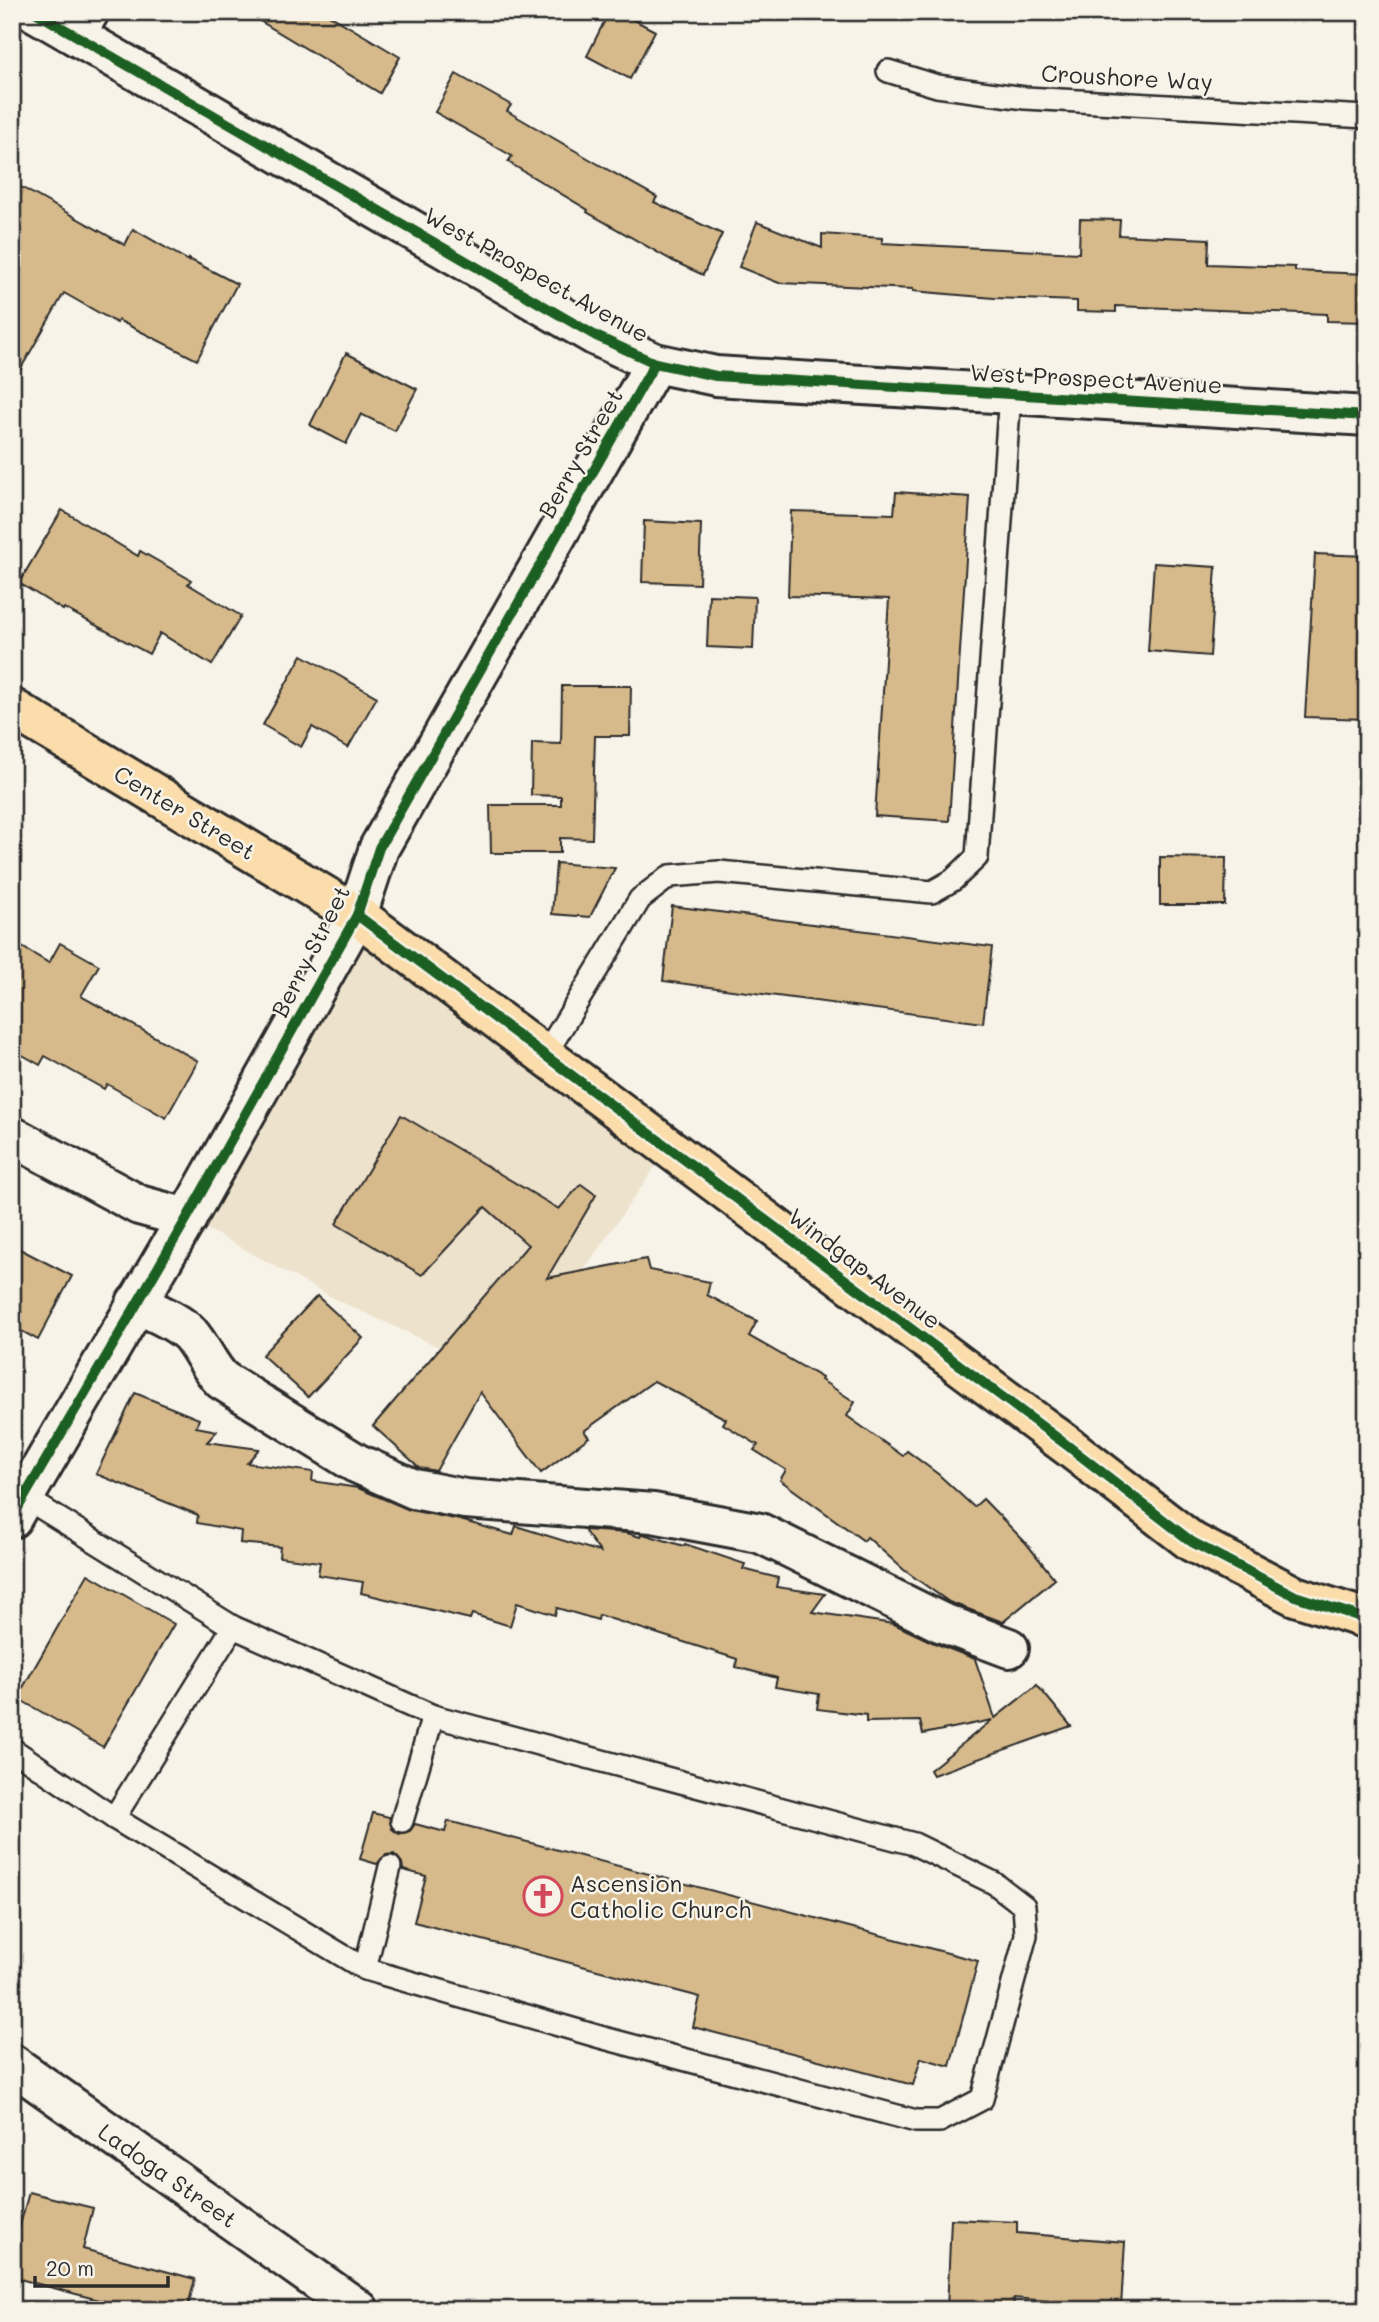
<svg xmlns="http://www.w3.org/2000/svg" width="1379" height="2322" font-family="Mali,sans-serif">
	<rect width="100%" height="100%" fill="#f7f3e8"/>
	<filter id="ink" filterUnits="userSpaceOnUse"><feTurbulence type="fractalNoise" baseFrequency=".0143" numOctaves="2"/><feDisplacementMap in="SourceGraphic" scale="14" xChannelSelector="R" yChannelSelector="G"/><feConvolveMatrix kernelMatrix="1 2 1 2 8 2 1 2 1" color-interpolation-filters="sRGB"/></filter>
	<g filter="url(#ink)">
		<path fill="#ede2cc" d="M 357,915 L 669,1147 L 508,1379 L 337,1300 L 187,1218 Z"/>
		<g fill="#d7ba8b" stroke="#2b2b2b" stroke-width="2">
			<path d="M 245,12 L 324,12 L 400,57 L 380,93 Z"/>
			<path d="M 609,12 L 619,12 L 655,31 L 630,79 L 587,56 Z"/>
			<path d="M 456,74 L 511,105 L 507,111 L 610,171 L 657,197 L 654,202 L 722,234 L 703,275 L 673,261 L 587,212 L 588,210 L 508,162 L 512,156 L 435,112 Z"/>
			<path d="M 12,182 L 125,245 L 133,229 L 189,261 L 189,259 L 237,284 L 197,360 L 118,320 L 117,323 L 64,293 L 12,384 Z"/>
			<path d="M 1080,219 L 1120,220 L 1119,235 L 1209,239 L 1208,264 L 1295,267 L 1295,271 L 1367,274 L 1367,322 L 1327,321 L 1327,314 L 1245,311 L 1116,306 L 1116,312 L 1077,311 L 1077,301 L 994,298 L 913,291 L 913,289 L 779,283 L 739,267 L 757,222 L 822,248 L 822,234 L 882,238 L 882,243 L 1079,253 Z"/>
			<path d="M 346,353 L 417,389 L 395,431 L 361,414 L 346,444 L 310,425 Z"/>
			<path d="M 896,492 L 970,497 L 949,821 L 875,816 L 889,599 L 788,596 L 791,511 L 894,514 Z"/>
			<path d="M 62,510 L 138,556 L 140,551 L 191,580 L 188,584 L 241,616 L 212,665 L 160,633 L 149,654 L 64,608 L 63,610 L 19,583 Z"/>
			<path d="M 644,521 L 701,524 L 699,584 L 642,582 Z"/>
			<path d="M 1315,554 L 1367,556 L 1367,719 L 1305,717 Z"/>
			<path d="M 1154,563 L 1216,567 L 1210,656 L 1148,651 Z"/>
			<path d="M 709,595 L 755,597 L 753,649 L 707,647 Z"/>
			<path d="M 302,655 L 377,697 L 348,748 L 312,727 L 301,747 L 263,725 Z"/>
			<path d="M 562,686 L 631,686 L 630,736 L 595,736 L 592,839 L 560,838 L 560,853 L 491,853 L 490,805 L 561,805 L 561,796 L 531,795 L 532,743 L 561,744 Z"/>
			<path d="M 1160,857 L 1226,858 L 1225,905 L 1160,905 Z"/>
			<path d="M 556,863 L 615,868 L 590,917 L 552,914 Z"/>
			<path d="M 672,906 L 992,947 L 983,1023 L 663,981 Z"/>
			<path d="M 12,941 L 49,963 L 60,943 L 99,965 L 81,996 L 198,1061 L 166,1118 L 107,1084 L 104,1089 L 45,1056 L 40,1065 L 12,1049 Z"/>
			<path d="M 401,1115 L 559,1209 L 581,1184 L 596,1195 L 547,1278 L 646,1259 L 649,1270 L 710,1282 L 707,1295 L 757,1321 L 749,1336 L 822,1378 L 821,1380 L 855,1402 L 847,1416 L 903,1456 L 907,1451 L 938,1474 L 974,1507 L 983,1499 L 1026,1543 L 1055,1579 L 1003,1622 L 949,1602 L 904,1570 L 867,1537 L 864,1541 L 780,1480 L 786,1470 L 754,1450 L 758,1445 L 723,1424 L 726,1419 L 654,1381 L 584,1431 L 589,1437 L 541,1473 L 480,1392 L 436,1471 L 420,1468 L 373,1426 L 528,1245 L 485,1207 L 422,1275 L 336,1224 Z"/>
			<path d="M 12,1245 L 72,1276 L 38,1340 L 12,1326 Z"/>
			<path d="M 317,1296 L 363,1338 L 308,1397 L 262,1355 Z"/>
			<path d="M 135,1393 L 199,1419 L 196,1427 L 217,1431 L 207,1442 L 259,1449 L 247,1463 L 313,1472 L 312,1481 L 358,1488 L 410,1510 L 460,1520 L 513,1535 L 516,1526 L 600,1552 L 584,1530 L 627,1533 L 640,1537 L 641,1534 L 643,1534 L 684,1546 L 685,1544 L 745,1564 L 743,1569 L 778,1578 L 776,1587 L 825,1594 L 812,1612 L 894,1624 L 932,1642 L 975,1659 L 995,1718 L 1037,1685 L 1071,1726 L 933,1775 L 930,1770 L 992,1720 L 923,1734 L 920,1721 L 866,1722 L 866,1715 L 817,1709 L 819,1694 L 775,1687 L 777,1678 L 736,1667 L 737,1659 L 599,1615 L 598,1620 L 557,1608 L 555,1615 L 517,1603 L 510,1626 L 472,1614 L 470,1619 L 361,1593 L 363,1582 L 318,1575 L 320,1562 L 279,1557 L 280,1547 L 240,1543 L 241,1531 L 197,1523 L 198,1515 L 96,1474 Z"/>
			<path d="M 88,1574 L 174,1624 L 103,1747 L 17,1698 Z"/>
			<path d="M 373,1813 L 389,1817 L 392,1829 L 399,1834 L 410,1831 L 415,1824 L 445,1832 L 448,1821 L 978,1961 L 950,2066 L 921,2058 L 913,2085 L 693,2027 L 700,1997 L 414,1922 L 426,1876 L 403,1870 L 402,1863 L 394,1854 L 386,1855 L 377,1864 L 360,1859 Z"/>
			<path d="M 29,2192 L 93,2208 L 83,2249 L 195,2279 L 187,2310 L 108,2310 L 110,2303 L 12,2277 L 12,2255 Z"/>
			<path d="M 951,2219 L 1017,2222 L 1017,2233 L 1125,2242 L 1121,2307 L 1014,2298 L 1013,2310 L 947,2310 Z"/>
		</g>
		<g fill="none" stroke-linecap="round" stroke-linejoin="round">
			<g stroke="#2b2b2b" stroke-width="26">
				<g id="service">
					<path d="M 888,71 L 937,86 L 1025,98 L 1367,117"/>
					<path d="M 545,1055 L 640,899 L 670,876 L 719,872 L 932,892 L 953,880 L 977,857 L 1010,394"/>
					<path d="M 12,1749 L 114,1818 L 365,1969 L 600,2037 L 916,2121 L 940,2121 L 982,2099 L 1026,1935 L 1024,1906 L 994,1883 L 914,1844 L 433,1716 L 233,1627 L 24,1497"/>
					<path d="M 114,1818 L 233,1627"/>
					<path d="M 402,1821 L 433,1716"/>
					<path d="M 365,1969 L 390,1867"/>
				</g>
			</g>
			<g stroke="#2b2b2b" stroke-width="44">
				<g id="minor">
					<path d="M 75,35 L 89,12"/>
					<path d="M 12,1136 L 139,1205 L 187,1218"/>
					<path d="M 136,1303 C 153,1312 176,1320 190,1334 C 202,1348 209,1367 222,1380 L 356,1463 L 414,1489 L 465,1499 L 653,1513 L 760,1533 L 940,1622 L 1009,1648"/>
				</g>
			</g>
			<g stroke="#2b2b2b" stroke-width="44">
				<g id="tertiary">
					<path d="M 35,12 L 596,336 L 655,363 L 716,376 L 1367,416"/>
					<path d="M 12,1518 L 187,1218 L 357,915 L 379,848 L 655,363"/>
					<path d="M 12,2064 L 359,2310"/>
				</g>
			</g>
			<g stroke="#2b2b2b" stroke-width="44">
				<path id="primary" d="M 12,708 L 357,915 L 1068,1446 L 1192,1542 L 1295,1596 L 1367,1619"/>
			</g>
			<use href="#service" stroke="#f7f3e8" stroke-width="21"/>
			<use href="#minor" stroke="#f7f3e8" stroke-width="38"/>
			<use href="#tertiary" stroke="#f7f3e8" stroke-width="38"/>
			<use href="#primary" stroke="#fbddab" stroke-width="38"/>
			<g stroke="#f7f3e8" stroke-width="15">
				<g id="cycleway">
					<path d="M 35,12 L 596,336 L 655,363 L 716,376 L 1367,416"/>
					<path d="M 357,915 L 1068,1446 L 1192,1542 L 1295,1596 L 1367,1619"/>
					<path d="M 12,1518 L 187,1218 L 357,915 L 379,848 L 655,363"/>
				</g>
			</g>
			<use href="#cycleway" stroke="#1b5e20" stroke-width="10"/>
		</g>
	</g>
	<defs>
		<g id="church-ring" transform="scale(2.0125)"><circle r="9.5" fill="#f7f3e8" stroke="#d1495b" stroke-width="1.5"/><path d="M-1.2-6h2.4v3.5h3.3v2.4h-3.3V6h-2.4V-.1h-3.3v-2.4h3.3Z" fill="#d1495b"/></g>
	</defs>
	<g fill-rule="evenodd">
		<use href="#church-ring" x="543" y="1896"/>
	</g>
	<g text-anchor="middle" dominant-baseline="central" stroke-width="5" stroke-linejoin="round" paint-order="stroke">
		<g font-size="23" fill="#2b2b2b" stroke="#f7f3e8">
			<text transform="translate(1127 77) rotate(3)">Croushore Way</text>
			<text transform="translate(537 274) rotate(29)">West Prospect Avenue</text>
			<text transform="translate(1096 378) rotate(3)">West Prospect Avenue</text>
			<text transform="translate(580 453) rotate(-60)">Berry Street</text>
			<text transform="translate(185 812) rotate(31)">Center Street</text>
			<text transform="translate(310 951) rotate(-63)">Berry Street</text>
			<text transform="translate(865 1268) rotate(37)">Windgap Avenue</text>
			<text transform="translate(168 2175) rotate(35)">Ladoga Street</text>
		</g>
		<g font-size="23" fill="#2b2b2b" stroke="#f7f3e8" text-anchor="start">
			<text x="570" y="1883">Ascension<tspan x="570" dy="26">Catholic Church</tspan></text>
		</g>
	</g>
	<rect width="1379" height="2322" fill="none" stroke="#f7f3e8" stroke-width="42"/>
	<rect x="21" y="21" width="1337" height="2280" fill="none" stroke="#2b2b2b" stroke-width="2.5" filter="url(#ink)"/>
	<path d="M35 2276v10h133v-10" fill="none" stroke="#2b2b2b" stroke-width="3.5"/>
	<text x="46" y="2276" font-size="21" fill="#2b2b2b" stroke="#f7f3e8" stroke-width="5" paint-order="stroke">20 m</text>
</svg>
